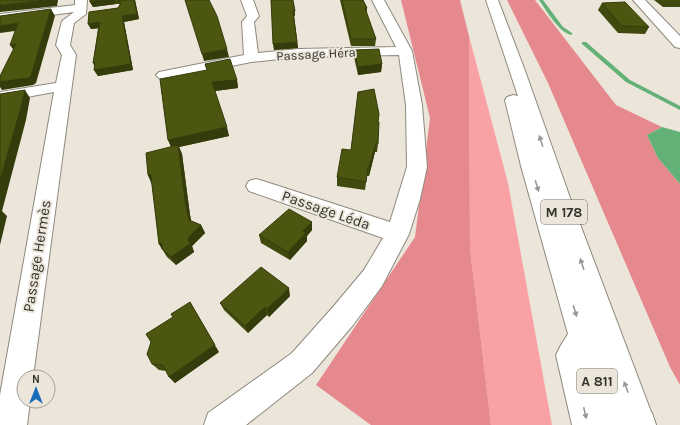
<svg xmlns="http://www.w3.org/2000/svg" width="680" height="425" font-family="Karla,sans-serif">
	<rect width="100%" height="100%" fill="#ece6da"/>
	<path fill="#f9a2a6" d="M 469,36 L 508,183 L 552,425 L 491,425 L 470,248 Z"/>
	<g fill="#e6898e">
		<path d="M 401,0 L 460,0 L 469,36 L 470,248 L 491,425 L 371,425 L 316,385 L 415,237 L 430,118 Z"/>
		<path d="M 507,0 L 535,0 L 616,105 L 662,127 L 647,135 L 658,158 L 680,184 L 680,385 L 670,367 L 548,83 Z"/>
	</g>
	<path fill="#64b178" d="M 662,127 L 680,132 L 680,184 L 658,158 L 647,135 Z"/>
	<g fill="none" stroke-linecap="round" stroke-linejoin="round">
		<g fill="#64b178" fill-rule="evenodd">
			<path d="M 539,0 L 543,0 L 563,27 L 572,33 L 572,35 C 560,34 546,10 539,0 Z"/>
			<path d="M 582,42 L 586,42 L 630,80 L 680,106 L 680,110 L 626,82 L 582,44 Z"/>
		</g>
		<g stroke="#8e897e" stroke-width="2">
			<g id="street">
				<path d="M 75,0 L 87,0 L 86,14 L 74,23 L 70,45 L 76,55 L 33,377 L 24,377 L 24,401 L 30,401 L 27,425 L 0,425 L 0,395 L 54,92 L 0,102 L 0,92 L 56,83 L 62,55 L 56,45 L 62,21 L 74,12 L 0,22 L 0,14 L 75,5 Z"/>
				<path d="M 241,0 L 253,0 L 259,16 L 254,22 L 258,53 L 299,49 L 396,47 L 372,0 L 384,0 L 412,51 L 422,105 L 427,167 L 420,199 L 409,234 L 382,286 L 353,325 L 312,373 L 246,425 L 204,425 L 208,413 L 292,353 L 333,307 L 364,270 L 383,238 L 249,191 L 246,186 L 249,181 L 256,179 L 263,181 L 390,222 L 407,167 L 406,105 L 399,55 L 299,57 L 251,62 L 164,80 L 159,78 L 156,75 L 159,72 L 244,55 L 242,22 L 247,16 Z"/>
				<path d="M 633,0 L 645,0 L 680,36 L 680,48 L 675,47 Z"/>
			</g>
		</g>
		<g stroke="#8e897e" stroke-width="2">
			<path id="primary" d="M 486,0 L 498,0 L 524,68 L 569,195 L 656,425 L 624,425 L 596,340 L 586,357 L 604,425 L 572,425 L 556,355 L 561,345 L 568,334 L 521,166 L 505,100 L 507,97 L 513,95 L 518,96 Z"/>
		</g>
		<g stroke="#8e897e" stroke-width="2">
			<path id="highway" d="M 583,323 L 593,327 L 625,418 L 627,412 L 639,408 L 652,413 L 656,425 L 595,425 L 569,337 L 573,327 Z"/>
		</g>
		<use href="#street" fill="#fff" fill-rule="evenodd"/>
		<use href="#primary" fill="#fff" fill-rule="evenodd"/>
		<use href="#highway" fill="#fff" fill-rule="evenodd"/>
	</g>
	<g fill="#414a0e">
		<path d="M 90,0 L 135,0 L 139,19 L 124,22 L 133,70 L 98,76 L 94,70 L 95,67 L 93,63 L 98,28 L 91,29 L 88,24 L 118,8 L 120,4 L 116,4 L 93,7 L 90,2 Z"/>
		<path d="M 271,0 L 295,11 L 295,16 L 294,16 L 298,48 L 274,50 Z"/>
		<path d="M 340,0 L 363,0 L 367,8 L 367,14 L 376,39 L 375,46 L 351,46 Z"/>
		<path d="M 654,0 L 680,0 L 680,7 L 663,7 Z"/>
		<path d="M 602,3 L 649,27 L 645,34 L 618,33 L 598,10 Z"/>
		<path d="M 354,50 L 382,64 L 381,72 L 358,75 L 354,57 Z"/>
		<path d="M 160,79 L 237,80 L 238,88 L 215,91 L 229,136 L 179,147 L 182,154 L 190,215 L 191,221 L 201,225 L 205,233 L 192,246 L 194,252 L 176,265 L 167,257 L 159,244 L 152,185 L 148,175 L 171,147 L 168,140 Z"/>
		<path d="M 358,92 L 378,144 L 377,152 L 375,152 L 369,176 L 367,176 L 365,190 L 337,186 L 337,177 L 351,150 Z"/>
		<path d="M 312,222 L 312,230 L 307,236 L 307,241 L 290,260 L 261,243 L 259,235 Z"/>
		<path d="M 290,296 L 269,317 L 267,315 L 248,333 L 224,310 L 220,303 Z"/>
		<path d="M 219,352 L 175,383 L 169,377 L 166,371 L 159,370 L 152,364 Z"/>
	</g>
	<g fill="#353c0b">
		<path d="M 46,0 L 58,0 L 57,6 L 0,12 L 0,5 Z"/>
		<path d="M 102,0 L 114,0 L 116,4 L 93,7 L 90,2 Z"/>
		<path d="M 134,0 L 135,0 L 139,19 L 124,22 L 133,70 L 98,76 L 94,70 L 122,16 Z"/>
		<path d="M 51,9 L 55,16 L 36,83 L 33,85 L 2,90 L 0,87 L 0,82 Z"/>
		<path d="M 100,22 L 102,28 L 91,29 L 88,24 Z"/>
		<path d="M 18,23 L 22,30 L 0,33 L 0,26 Z"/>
		<path d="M 297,42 L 298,48 L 274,50 L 273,44 Z"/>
		<path d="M 16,44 L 15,52 L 10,45 Z"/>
		<path d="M 227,49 L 229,57 L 204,61 L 202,54 Z"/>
		<path d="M 382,64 L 381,72 L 358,75 L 358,67 Z"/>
		<path d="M 237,80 L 238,88 L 215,91 L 212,82 Z"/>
		<path d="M 25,90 L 30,98 L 26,120 L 2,211 L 7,216 L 0,245 L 0,180 Z"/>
		<path d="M 227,127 L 229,136 L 179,147 L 182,154 L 190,215 L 193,228 L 189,220 L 172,148 L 168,140 Z"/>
		<path d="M 376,143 L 375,152 L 369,176 L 369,167 Z"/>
		<path d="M 148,175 L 151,175 L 152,184 Z"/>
		<path d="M 312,222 L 312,230 L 307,236 L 307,241 L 290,260 L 288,252 L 303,231 Z"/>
		<path d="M 201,225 L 205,233 L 192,246 L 194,252 L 176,265 L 171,257 L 188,238 Z"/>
		<path d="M 162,243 L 162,249 L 159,244 Z"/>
		<path d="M 289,288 L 290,296 L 269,317 L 267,309 Z"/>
		<path d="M 190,302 L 219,352 L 175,383 L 169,377 Z"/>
		<path d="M 265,307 L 267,315 L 248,333 L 245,326 Z"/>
	</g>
	<g fill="#4c5610" stroke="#353c0b">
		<path d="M 0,0 L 46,0 L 0,5 Z"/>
		<path d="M 90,0 L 102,0 L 90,2 Z"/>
		<path d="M 119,0 L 134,0 L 137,14 L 122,16 L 131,64 L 94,70 L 95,62 L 93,63 L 100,22 L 88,24 L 89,12 L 118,8 L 121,3 Z"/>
		<path d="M 185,0 L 209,0 L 217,16 L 227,49 L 202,54 Z"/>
		<path d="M 271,0 L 293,0 L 295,11 L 293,11 L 297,42 L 273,44 Z"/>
		<path d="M 342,0 L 363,0 L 367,8 L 365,8 L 376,39 L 351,39 Z"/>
		<path d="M 625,2 L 649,27 L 622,26 L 602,3 Z"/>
		<path d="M 51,9 L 31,76 L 28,78 L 0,82 L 0,76 L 16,44 L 10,45 L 18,23 L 0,26 L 0,16 Z"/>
		<path d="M 379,49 L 382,64 L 358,67 L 354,50 Z"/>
		<path d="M 230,59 L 237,80 L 212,82 L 227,127 L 168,140 L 160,79 L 207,70 L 205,64 Z"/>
		<path d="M 374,89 L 379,114 L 378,123 L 379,122 L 378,144 L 376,143 L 369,167 L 368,167 L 366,182 L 337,177 L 342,149 L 351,150 L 358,92 Z"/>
		<path d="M 25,90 L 20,111 L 0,180 L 0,94 Z"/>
		<path d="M 178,145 L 186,207 L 189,220 L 201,225 L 188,238 L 190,244 L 171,257 L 162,249 L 162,243 L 159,244 L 152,185 L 151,175 L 148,175 L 146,153 Z"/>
		<path d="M 289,209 L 312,222 L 303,231 L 306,233 L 288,252 L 259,235 Z"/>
		<path d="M 261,267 L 289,288 L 267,309 L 265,307 L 245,326 L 220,303 Z"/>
		<path d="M 190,302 L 215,345 L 169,377 L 163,365 L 152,364 L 147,354 L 151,342 L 146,334 L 173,317 L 171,314 Z"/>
	</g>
	<defs><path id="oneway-solid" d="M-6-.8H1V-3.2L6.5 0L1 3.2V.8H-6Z"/></defs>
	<g fill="#9a9896">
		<use href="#oneway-solid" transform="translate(541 141) rotate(-108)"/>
		<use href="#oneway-solid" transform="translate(537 186) rotate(73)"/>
		<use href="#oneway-solid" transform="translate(582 264) rotate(-109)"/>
		<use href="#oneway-solid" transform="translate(575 311) rotate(73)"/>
		<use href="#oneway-solid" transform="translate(626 387) rotate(-110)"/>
		<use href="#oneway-solid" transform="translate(585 413) rotate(77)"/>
	</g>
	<g text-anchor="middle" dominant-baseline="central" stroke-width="4" stroke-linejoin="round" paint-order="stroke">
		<g font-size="13" fill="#34322d" stroke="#ece6da">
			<text transform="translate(316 54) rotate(-3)">Passage Héra</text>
		</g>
		<g fill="#ece6da" stroke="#6b6861" stroke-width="1">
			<rect x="541" y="200" width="46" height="24" rx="3"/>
			<rect x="577" y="369" width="40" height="24" rx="3"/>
		</g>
		<g font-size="14" font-weight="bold" fill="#34322d">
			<text x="564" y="212">M 178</text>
			<text x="597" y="381">A 811</text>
		</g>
		<g font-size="15" fill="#34322d" stroke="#ece6da">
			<text transform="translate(326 210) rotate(19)">Passage Léda</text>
			<text transform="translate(37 256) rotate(-81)">Passage Hermès</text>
		</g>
	</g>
	<g transform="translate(36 389)"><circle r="19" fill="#ece6da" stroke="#a29e95"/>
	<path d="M0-3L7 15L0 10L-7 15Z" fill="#186dbb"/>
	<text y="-6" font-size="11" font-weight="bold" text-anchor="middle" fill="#34322d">N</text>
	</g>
</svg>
